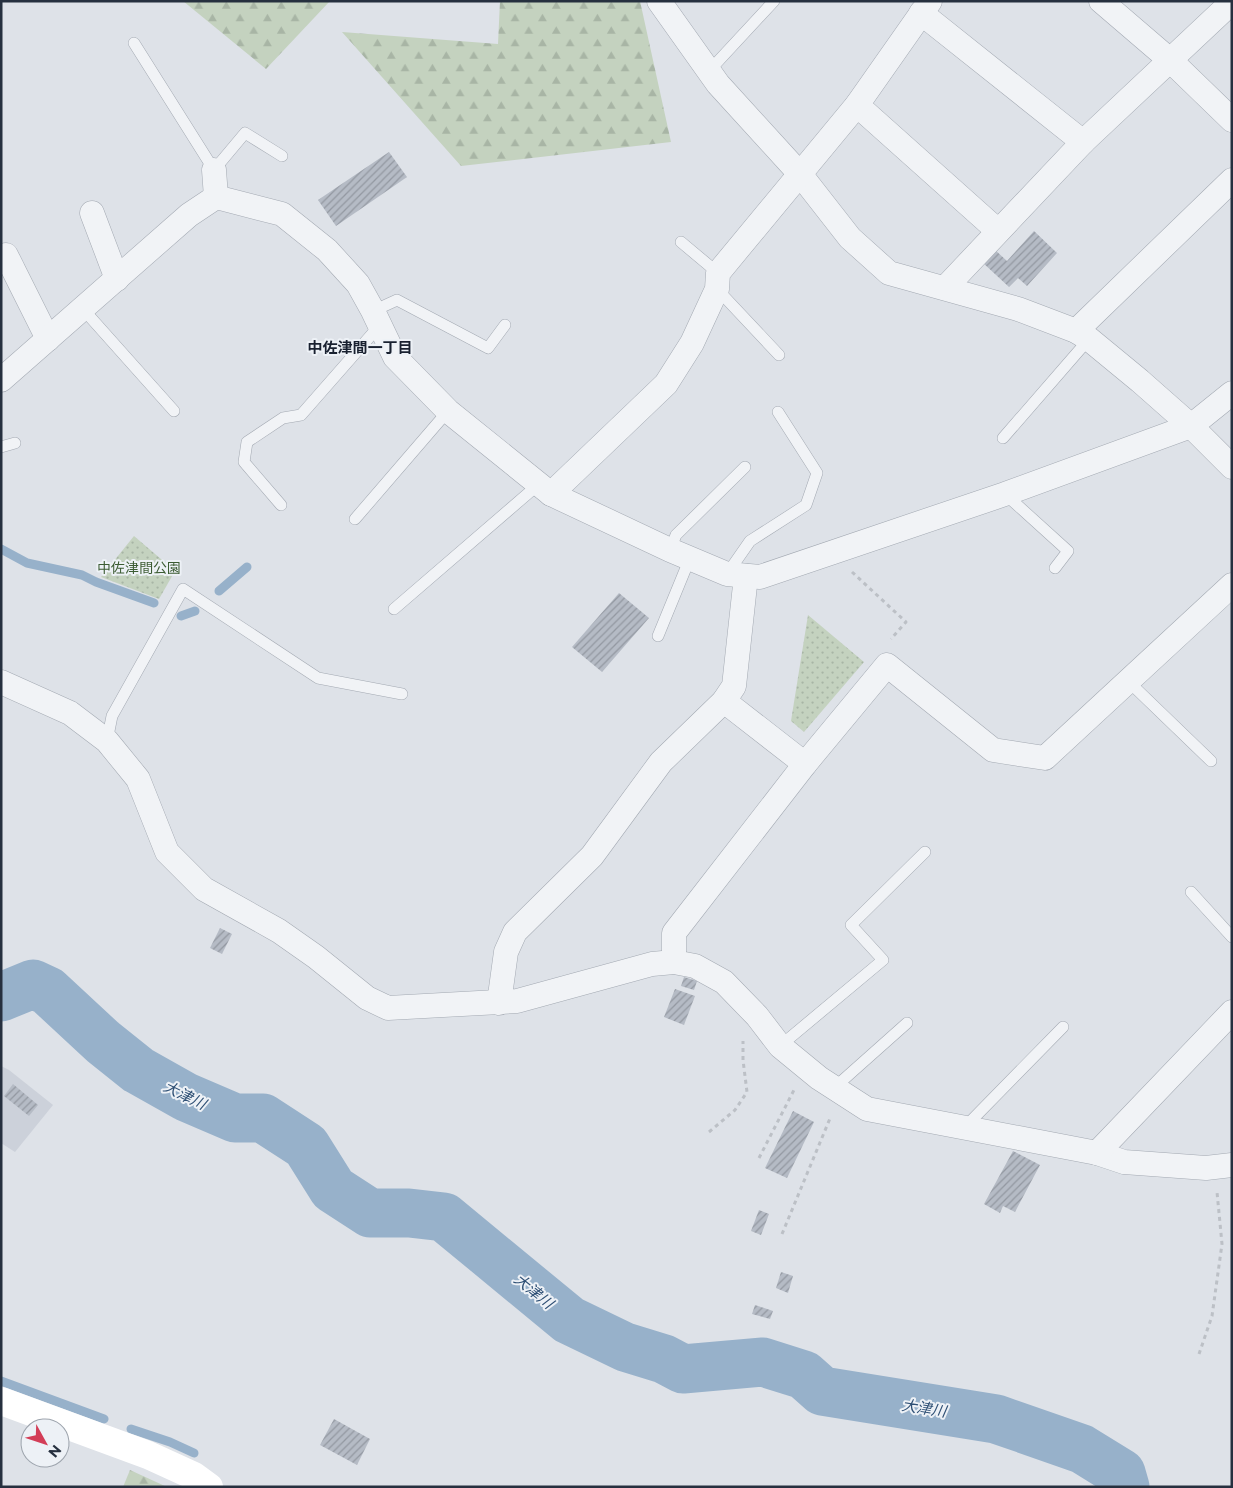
<svg xmlns="http://www.w3.org/2000/svg" width="1233" height="1488" font-family="Montserrat,'Noto Sans JP',sans-serif">
	<defs>
		<pattern id="forest-firs" width="22" height="20" patternUnits="userSpaceOnUse" patternTransform="scale(1.25)"><rect width="22" height="20" fill="#c4d2bf"/><path d="M5 1l3.5 6h-7zM16 11l3.5 6h-7z" fill="#a8b5a5"/></pattern>
		<pattern id="park-dots" width="8" height="8" patternUnits="userSpaceOnUse" patternTransform="scale(1.25)"><rect width="8" height="8" fill="#c4d2bf"/><path d="M2 2h.1M6 6h.1" fill="none" stroke="#a8b5a5" stroke-width="1.8" stroke-linecap="round"/></pattern>
		<pattern id="building-hatch" width="6" height="6" patternUnits="userSpaceOnUse" patternTransform="scale(1.25)"><rect width="6" height="6" fill="#b5bbc5"/><path d="M-1 1l2-2M0 6l6-6M5 7l2-2" fill="none" stroke="#9398a1"/></pattern>
	</defs>
	<rect width="100%" height="100%" fill="#dee2e8"/>
	<path fill="#ccd1da" d="M 1,1066 L 9,1070 L 53,1105 L 15,1152 L 1,1143 Z"/>
	<g fill="url(#forest-firs)">
		<path d="M 183,1 L 330,1 L 266,69 Z"/>
		<path d="M 500,1 L 640,1 L 671,142 L 461,166 L 342,32 L 498,44 Z"/>
		<path d="M 130,1470 L 167,1487 L 123,1487 Z"/>
	</g>
	<g fill="url(#park-dots)">
		<path d="M 134,536 L 175,571 L 159,599 L 101,577 Z"/>
		<path d="M 808,615 L 864,662 L 804,732 L 791,721 Z"/>
	</g>
	<g fill="none" stroke-linecap="round" stroke-linejoin="round">
		<g stroke="#97b1ca" stroke-width="9">
			<path d="M 1,549 L 27,563 L 82,575 L 96,582 L 154,603"/>
			<path d="M 219,591 L 247,567"/>
			<path d="M 181,616 L 195,611"/>
			<path d="M 1,1381 L 104,1419"/>
			<path d="M 131,1429 L 170,1442 L 194,1453"/>
		</g>
		<path stroke="#97b1ca" stroke-width="49" d="M 1,997 L 33,984 L 48,991 L 103,1042 L 138,1070 L 186,1097 L 235,1118 L 263,1118 L 306,1146 L 333,1189 L 370,1213 L 409,1213 L 444,1217 L 569,1320 L 625,1347 L 664,1359 L 683,1369 L 763,1362 L 804,1375 L 822,1391 L 996,1419 L 1082,1449 L 1121,1473 L 1125,1487"/>
	</g>
	<g fill="url(#building-hatch)">
		<path d="M 389,152 L 407,177 L 336,226 L 318,200 Z"/>
		<path d="M 1034,231 L 1057,253 L 1027,286 L 1018,278 L 1009,287 L 982,262 L 994,249 L 1007,261 Z"/>
		<path d="M 619,593 L 649,618 L 602,672 L 572,647 Z"/>
		<path d="M 220,928 L 232,934 L 222,954 L 210,948 Z"/>
		<path d="M 684,977 L 697,981 L 694,990 L 681,986 Z"/>
		<path d="M 675,989 L 695,996 L 684,1025 L 664,1017 Z"/>
		<path d="M 13,1084 L 38,1105 L 29,1116 L 4,1096 Z"/>
		<path d="M 793,1111 L 814,1122 L 787,1178 L 765,1168 Z"/>
		<path d="M 1013,1151 L 1040,1165 L 1015,1212 L 1003,1206 L 1000,1213 L 984,1204 Z"/>
		<path d="M 759,1210 L 769,1214 L 761,1235 L 751,1231 Z"/>
		<path d="M 781,1272 L 793,1276 L 788,1293 L 776,1288 Z"/>
		<path d="M 755,1305 L 773,1311 L 770,1319 L 752,1314 Z"/>
		<path d="M 334,1419 L 370,1439 L 357,1465 L 320,1445 Z"/>
	</g>
	<g fill="none" stroke-linecap="round" stroke-linejoin="round">
		<g stroke="#a3a9b2" stroke-width="12">
			<g id="lane">
				<path d="M 134,43 L 214,170 L 245,133 L 282,156"/>
				<path d="M 710,70 L 774,1"/>
				<path d="M 681,242 L 718,273"/>
				<path d="M 717,289 L 779,355"/>
				<path d="M 83,309 L 174,411"/>
				<path d="M 373,311 L 397,300 L 488,348 L 505,325"/>
				<path d="M 1003,438 L 1089,339"/>
				<path d="M 1,447 L 15,443"/>
				<path d="M 1005,494 L 1068,551 L 1055,568"/>
				<path d="M 281,505 L 244,462 L 247,442 L 283,418 L 301,415 L 380,325"/>
				<path d="M 355,519 L 448,411"/>
				<path d="M 670,550 L 676,535 L 745,467"/>
				<path d="M 727,574 L 750,541 L 806,505 L 817,473 L 778,412"/>
				<path d="M 394,609 L 539,484"/>
				<path d="M 658,636 L 690,558"/>
				<path d="M 1128,681 L 1211,761"/>
				<path d="M 107,741 L 112,716 L 183,589 L 318,678 L 402,694"/>
				<path d="M 1191,892 L 1232,937"/>
				<path d="M 780,1046 L 883,960 L 851,925 L 925,852"/>
				<path d="M 834,1088 L 907,1023"/>
				<path d="M 965,1127 L 1063,1027"/>
			</g>
		</g>
		<g stroke="#a3a9b2" stroke-width="25">
			<g id="street">
				<path d="M 659,1 L 718,84 L 800,174 L 850,238 L 889,273 L 1018,309 L 1076,331 L 1089,339 L 1140,381 L 1191,426 L 1232,467"/>
				<path d="M 1101,1 L 1171,61 L 1232,120"/>
				<path d="M 921,13 L 1083,142"/>
				<path d="M 857,105 L 998,231"/>
				<path d="M 214,170 L 216,197"/>
				<path d="M 92,213 L 117,279"/>
				<path d="M 6,255 L 48,339"/>
				<path d="M 945,288 L 1083,142 L 1232,2"/>
				<path d="M 1076,331 L 1232,180"/>
				<path d="M 1,380 L 189,215 L 216,197 L 282,214 L 327,250 L 358,284 L 373,311 L 395,357 L 448,411 L 551,494 L 670,550 L 727,574 L 760,577 L 1005,494 L 1191,426 L 1232,393"/>
				<path d="M 551,494 L 666,384 L 692,343 L 717,289 L 718,273 L 857,105 L 930,1"/>
				<path d="M 1,682 L 70,713 L 107,741 L 138,779 L 167,852 L 204,889 L 279,931 L 316,957 L 367,998 L 388,1008 L 517,1001 L 652,964 L 674,962 L 695,966 L 724,982 L 757,1016 L 780,1046 L 819,1078 L 867,1109 L 1097,1153 L 1124,1162 L 1206,1168 L 1232,1165"/>
				<path d="M 724,701 L 805,764"/>
				<path d="M 674,962 L 674,933 L 805,764 L 887,665 L 993,750 L 1045,758 L 1232,585"/>
				<path d="M 499,1003 L 506,952 L 515,932 L 592,856 L 661,762 L 724,701 L 734,686 L 746,576"/>
				<path d="M 1097,1153 L 1232,1012"/>
			</g>
		</g>
		<g stroke="#bcc0c6" stroke-width="3" stroke-dasharray="4 4" stroke-linecap="butt">
			<path d="M 852,572 L 906,622 L 891,639"/>
			<path d="M 709,1132 L 735,1110 L 747,1092 L 743,1060 L 743,1041"/>
			<path d="M 759,1158 L 794,1090"/>
			<path d="M 782,1234 L 831,1116"/>
			<path d="M 1199,1354 L 1212,1316 L 1222,1244 L 1217,1192"/>
		</g>
		<use href="#lane" stroke="#f1f3f6" stroke-width="11"/>
		<use href="#street" stroke="#f1f3f6" stroke-width="24"/>
		<path stroke="#fff" stroke-width="28" d="M 1,1401 L 148,1455 L 194,1476 L 209,1487"/>
	</g>
	<g text-anchor="middle" dominant-baseline="central" stroke-width="4" stroke-linejoin="round" paint-order="stroke">
		<g font-size="14" fill="#3c5c33" stroke="#edf1f6">
			<text x="139" y="568">中佐津間公園</text>
		</g>
		<g font-size="15" font-weight="bold" fill="#192130" stroke="#edf1f6">
			<text x="360" y="347">中佐津間一丁目</text>
		</g>
		<g font-size="15" font-style="italic" fill="#2f5075" stroke="#edf1f6">
			<text transform="translate(185 1095) rotate(26)">大津川</text>
			<text transform="translate(534 1291) rotate(39)">大津川</text>
			<text transform="translate(924 1408) rotate(9)">大津川</text>
		</g>
	</g>
	<rect width="1233" height="1488" fill="none" stroke="#26303f" stroke-width="5"/>
	<g transform="translate(45 1443) rotate(130)"><circle r="24" fill="#edf1f6" stroke="#9da4ad"/>
	<path d="M0-4L9 19L0 12L-9 19Z" fill="#d33d57"/>
	<text y="-8" font-size="14" font-weight="bold" text-anchor="middle" fill="#26303f">N</text>
	</g>
</svg>
